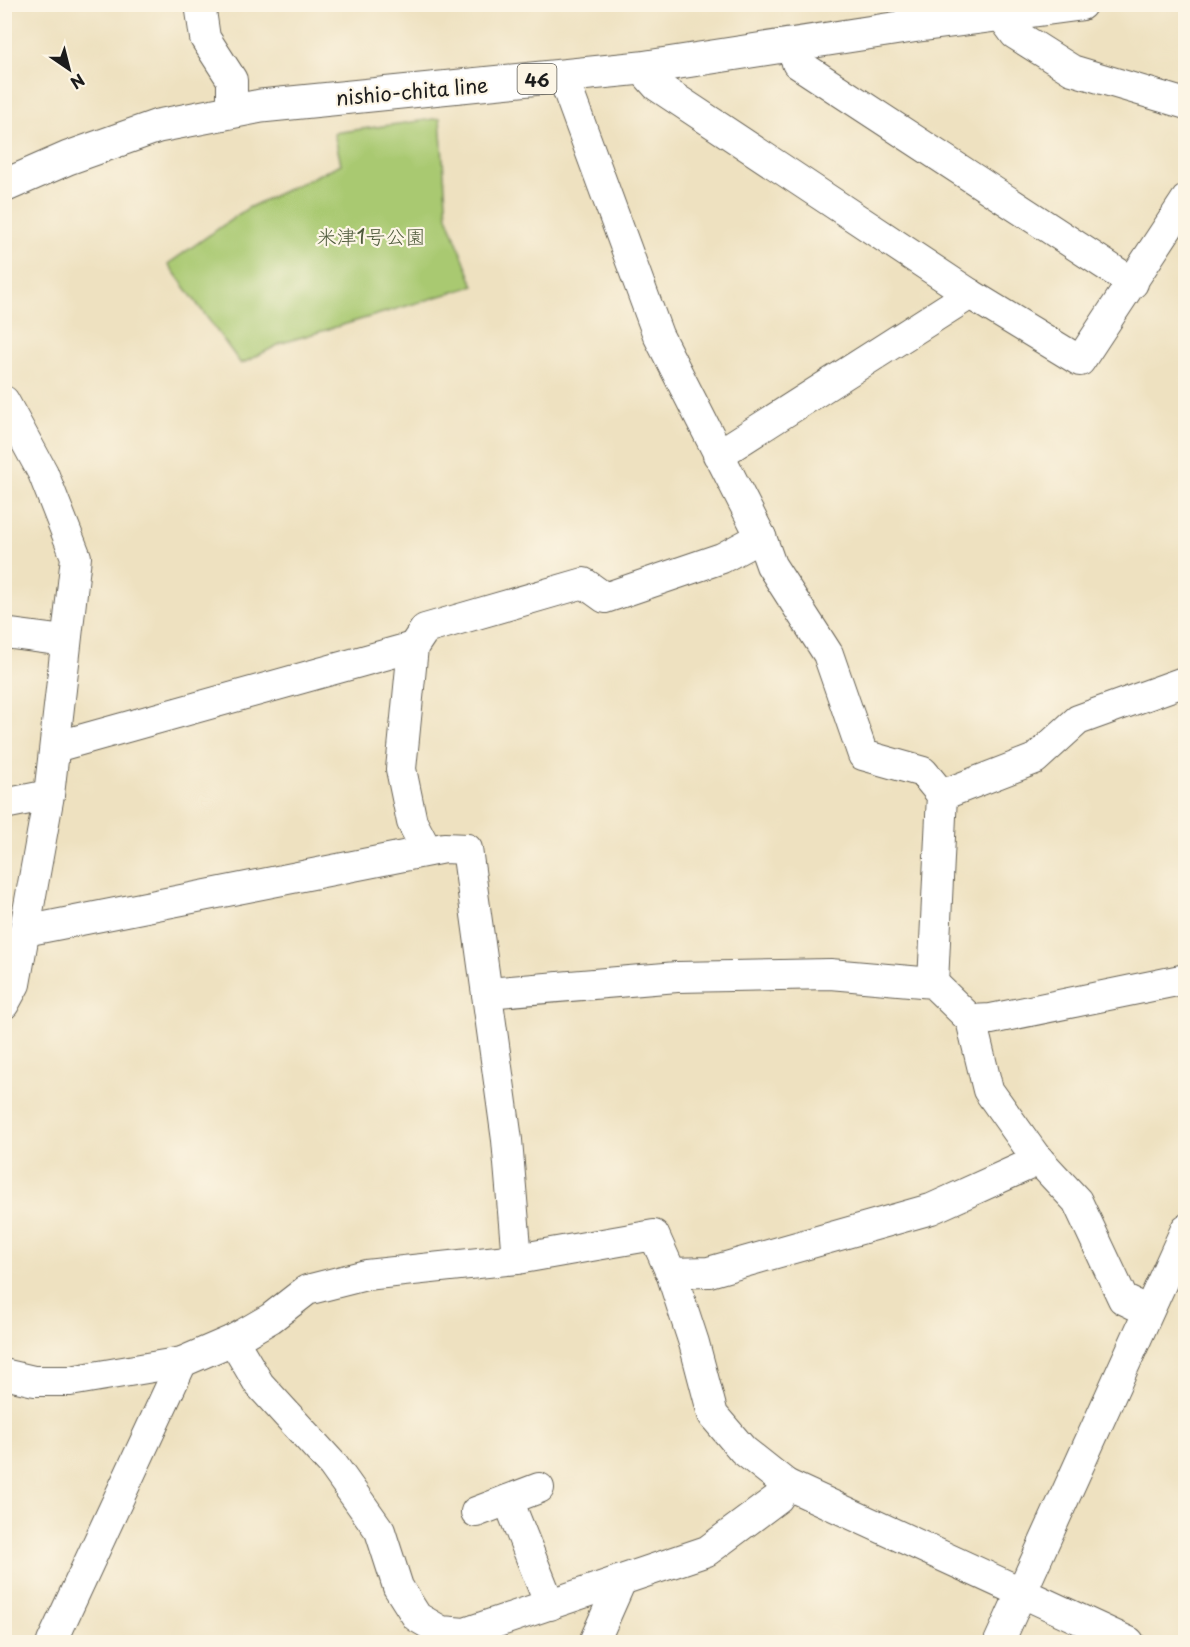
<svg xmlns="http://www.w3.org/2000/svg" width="1190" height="1647" font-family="'Playpen Sans','Klee One',sans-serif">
	<rect width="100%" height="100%" fill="#fcf5e5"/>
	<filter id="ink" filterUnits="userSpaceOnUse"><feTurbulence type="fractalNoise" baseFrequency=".0167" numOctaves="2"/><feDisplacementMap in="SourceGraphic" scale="12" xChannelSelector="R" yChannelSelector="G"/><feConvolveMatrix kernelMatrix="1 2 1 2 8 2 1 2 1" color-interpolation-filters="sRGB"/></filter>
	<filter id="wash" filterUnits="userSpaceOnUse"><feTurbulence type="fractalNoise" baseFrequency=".008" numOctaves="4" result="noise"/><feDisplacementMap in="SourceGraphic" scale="24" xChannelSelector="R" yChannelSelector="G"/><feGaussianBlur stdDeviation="1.35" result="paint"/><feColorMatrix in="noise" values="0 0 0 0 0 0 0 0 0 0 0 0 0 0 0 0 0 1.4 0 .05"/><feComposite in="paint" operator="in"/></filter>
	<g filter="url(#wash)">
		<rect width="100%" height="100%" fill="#eee1c0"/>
		<path fill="#a9c971" stroke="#627246" stroke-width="1.5" d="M 440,118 L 447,216 L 474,286 L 282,343 L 241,364 L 168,264 L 248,208 L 341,164 L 334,133 Z"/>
	</g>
	<g filter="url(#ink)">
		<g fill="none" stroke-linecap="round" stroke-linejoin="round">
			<g stroke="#666155" stroke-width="32">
				<g id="minor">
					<path d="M 200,4 L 205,38 L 232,80 L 232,111"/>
					<path d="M 910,4 L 912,26"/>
					<path d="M 1001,15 L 1015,34 L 1072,70 L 1186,104"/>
					<path d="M 792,44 L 797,63 L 1133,283"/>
					<path d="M 641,68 L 657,86 L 970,294 L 1080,361 L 1186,200"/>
					<path d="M 563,77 L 658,335 L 761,537 L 771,565 L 828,654 L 863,755 L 923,772 L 942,795 L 933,983"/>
					<path d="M 4,401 L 43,473 L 76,557 L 49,795 L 15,984 L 4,1004"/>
					<path d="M 718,455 L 970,294"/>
					<path d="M 4,633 L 65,641"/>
					<path d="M 55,747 L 413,647"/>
					<path d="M 942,795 L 1035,759 L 1078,720 L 1186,681"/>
					<path d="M 4,804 L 49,795"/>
					<path d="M 427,851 L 412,822 L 401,769 L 413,647 L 425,629 L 584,583 L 605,598 L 722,558 L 761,537"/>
					<path d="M 25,931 L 444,848 L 467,849 L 507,1140 L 517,1259"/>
					<path d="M 487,993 L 677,977 L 830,974 L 933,983 L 971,1020 L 991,1019 L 1186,979"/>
					<path d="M 971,1020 L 988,1090 L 1035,1156 L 1077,1201 L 1123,1299 L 1148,1311"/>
					<path d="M 671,1273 L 709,1272 L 931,1209 L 1039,1160"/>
					<path d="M 233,1340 L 259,1384 L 333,1465 L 380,1531 L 398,1587 L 417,1617 L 441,1631 L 465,1633 L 707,1551 L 778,1498 L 786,1484"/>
					<path d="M 4,1374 L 34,1381 L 70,1381 L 182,1362 L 233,1340 L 271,1318 L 307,1290 L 366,1275 L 517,1259 L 654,1235 L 671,1273 L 694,1343 L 713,1415 L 743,1450 L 786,1484 L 1129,1642"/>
					<path d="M 508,1500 L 550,1605"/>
					<path d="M 476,1512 L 539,1488"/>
					<path d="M 52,1642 L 182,1362"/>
					<path d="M 594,1642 L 621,1581"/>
					<path d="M 999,1642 L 1186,1229"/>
				</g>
			</g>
			<g stroke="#666155" stroke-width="35">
				<path id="primary" d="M 4,186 L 68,158 L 158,126 L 261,106 L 641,68 L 912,26 L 1080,4"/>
			</g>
			<use href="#minor" stroke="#fff" stroke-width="30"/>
			<use href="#primary" stroke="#fff" stroke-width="33"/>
		</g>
	</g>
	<g text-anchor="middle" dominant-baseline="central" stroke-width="4.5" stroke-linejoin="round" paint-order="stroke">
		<rect fill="#fcf5e5" stroke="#5f5d58" stroke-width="1.5" x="517.5" y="64" width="39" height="30" rx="4.5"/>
		<g font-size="18" font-weight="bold" fill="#1c1c1c">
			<text x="537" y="79">46</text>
		</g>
		<g font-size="20" fill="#1c1c1c" stroke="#fcf5e5">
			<text transform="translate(412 91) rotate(-5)">nishio-chita line</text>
		</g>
		<g font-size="20" fill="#4d593a" stroke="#fcf5e5">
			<text x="371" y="236">米津1号公園</text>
		</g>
	</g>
	<rect width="1190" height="1647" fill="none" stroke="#fcf5e5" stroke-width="24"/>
	<g transform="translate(69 69) rotate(145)" stroke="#fcf5e5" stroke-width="4.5" paint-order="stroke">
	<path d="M0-4.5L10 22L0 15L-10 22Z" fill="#1c1c1c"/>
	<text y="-9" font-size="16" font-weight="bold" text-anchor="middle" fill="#1c1c1c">N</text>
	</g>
</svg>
